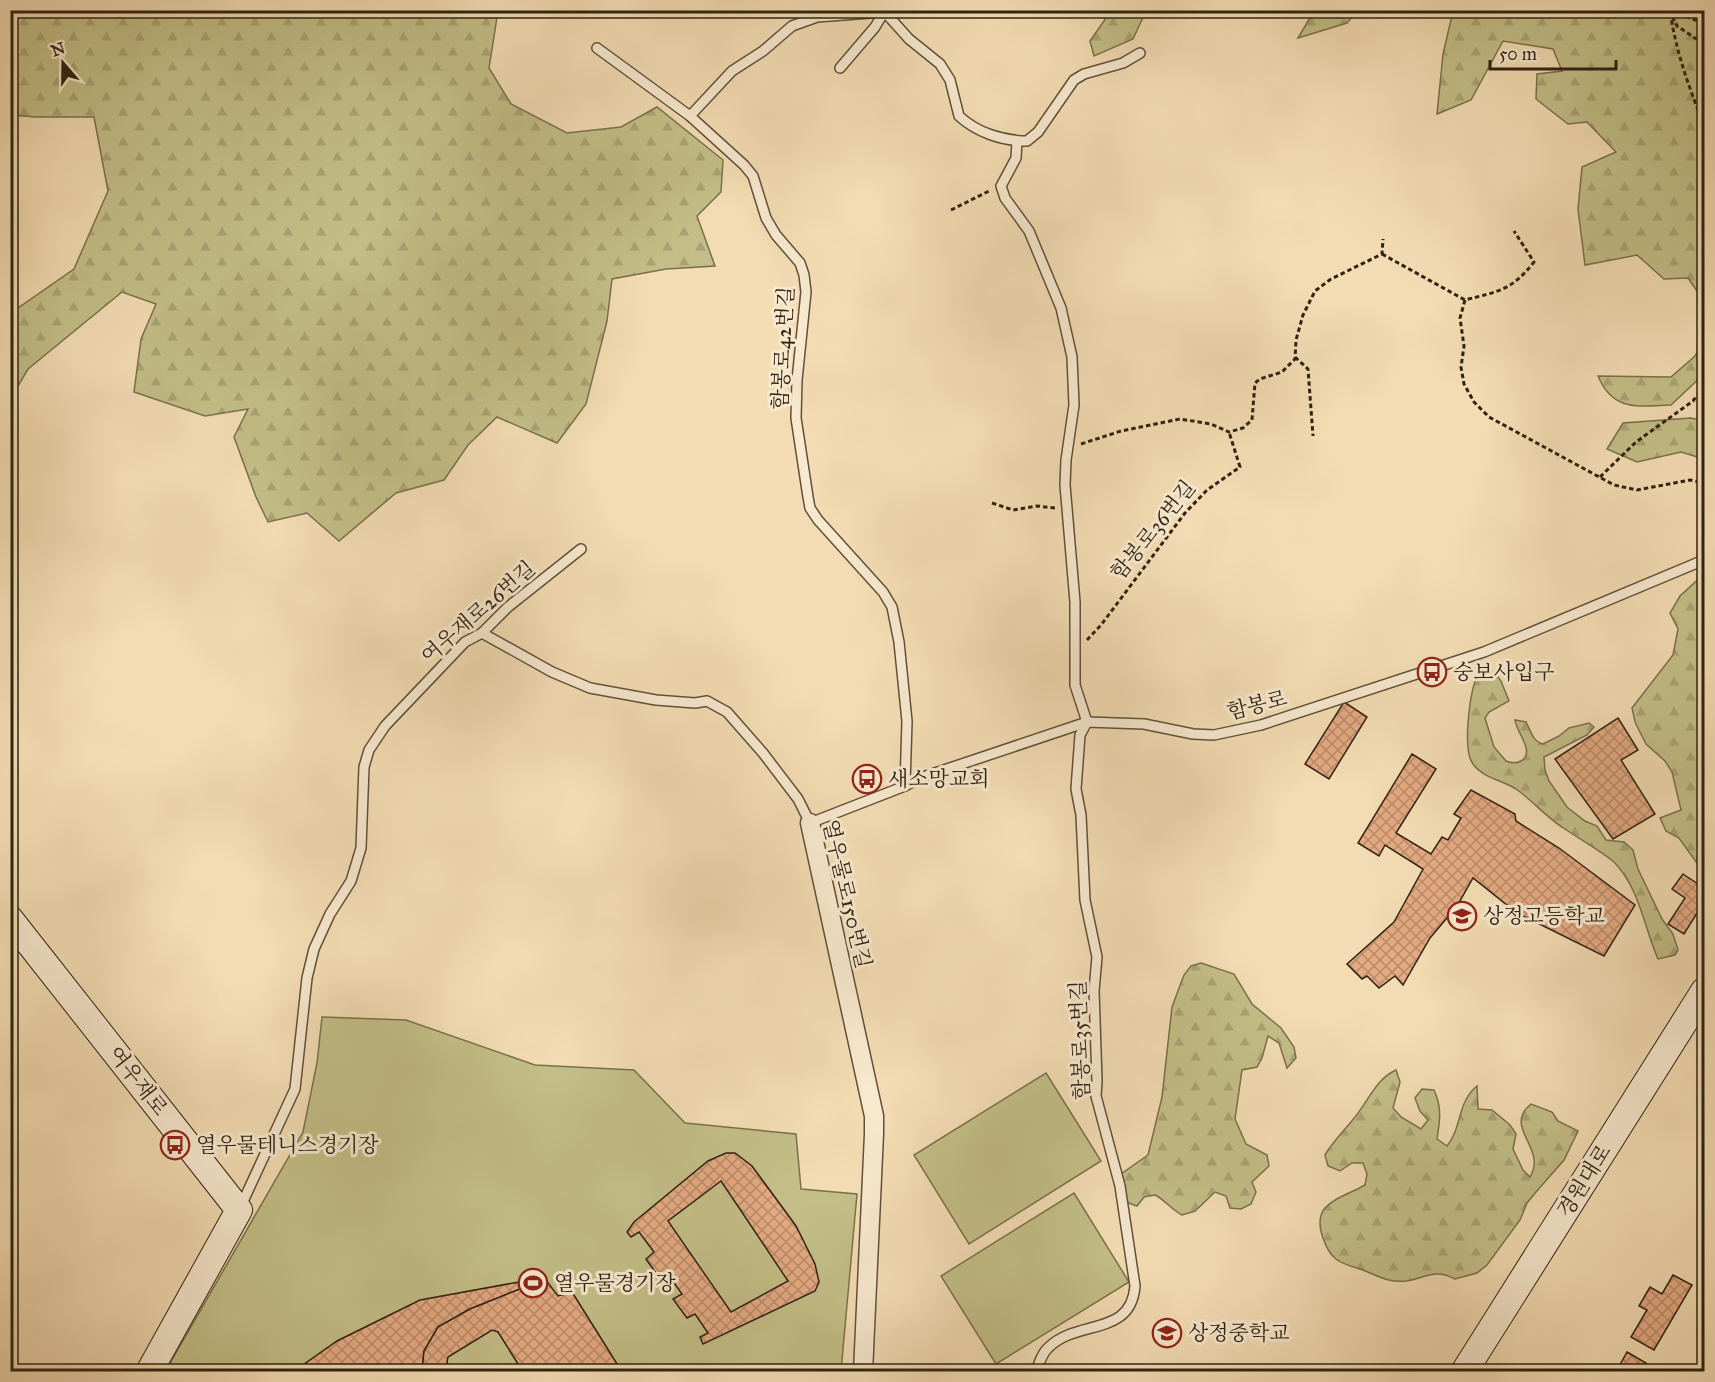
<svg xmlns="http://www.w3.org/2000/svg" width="1715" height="1382" font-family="'IM FELL Great Primer','Noto Serif KR',serif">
	<defs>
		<pattern id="forest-firs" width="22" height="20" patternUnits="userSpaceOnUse" patternTransform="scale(1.5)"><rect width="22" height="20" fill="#c3be87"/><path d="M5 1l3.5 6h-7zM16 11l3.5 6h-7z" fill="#a8a374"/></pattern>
		<pattern id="building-cross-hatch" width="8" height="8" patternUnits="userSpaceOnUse" patternTransform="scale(1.5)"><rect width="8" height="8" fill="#e4aa82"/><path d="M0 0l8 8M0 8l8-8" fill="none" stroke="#b98a69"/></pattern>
	</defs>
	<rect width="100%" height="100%" fill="#f3dcb3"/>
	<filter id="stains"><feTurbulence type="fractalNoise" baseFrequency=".00333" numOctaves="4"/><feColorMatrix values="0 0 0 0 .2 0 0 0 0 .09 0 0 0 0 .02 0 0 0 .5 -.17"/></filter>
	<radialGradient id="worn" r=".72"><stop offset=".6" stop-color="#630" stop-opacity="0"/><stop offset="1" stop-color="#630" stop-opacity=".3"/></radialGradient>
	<g fill="#c3be87" stroke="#7a704d" stroke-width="1.5">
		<path d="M 322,1017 L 406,1020 L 535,1065 L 634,1070 L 685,1123 L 796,1134 L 801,1189 L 857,1194 L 841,1371 L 165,1372 L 303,1132 L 317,1063 Z"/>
		<path d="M 1046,1073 L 1101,1161 L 969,1244 L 914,1155 Z"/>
		<path d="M 1074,1193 L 1129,1282 L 996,1364 L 941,1276 Z"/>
	</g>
	<g fill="url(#forest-firs)" stroke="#7a704d" stroke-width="1.5">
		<path d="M 11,10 L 498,11 L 489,68 L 511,104 L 567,133 L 621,127 L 657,107 L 723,160 L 721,192 L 697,216 L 715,266 L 666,269 L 612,279 L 607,321 L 586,404 L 557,443 L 497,417 L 468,445 L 444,480 L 396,493 L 339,541 L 307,513 L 268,522 L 256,497 L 234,437 L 248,409 L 205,416 L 134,392 L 141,339 L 156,304 L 122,292 L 28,369 L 11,398 L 11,313 L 74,269 L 108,191 L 94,117 L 36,117 L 11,115 Z"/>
		<path d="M 1111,11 L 1146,11 L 1133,39 L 1094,56 L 1090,41 Z"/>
		<path d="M 1314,11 L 1314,10 L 1357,11 L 1347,23 L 1298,38 Z"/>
		<path d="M 1453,11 L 1704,11 L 1704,301 L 1688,278 L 1664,279 L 1637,255 L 1585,265 L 1578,209 L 1582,167 L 1616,152 L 1587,122 L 1568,124 L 1536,99 L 1537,74 L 1562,71 L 1553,49 L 1503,41 L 1471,100 L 1437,114 L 1443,54 Z"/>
		<path d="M 1704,341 L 1704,374 L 1671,405 C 1638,406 1613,412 1598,376 L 1671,377 L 1695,356 Z"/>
		<path d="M 1691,418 L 1704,421 L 1704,459 L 1681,452 L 1637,462 L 1607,449 L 1623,423 Z"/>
		<path d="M 1704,574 L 1704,873 L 1679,838 L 1666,831 L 1660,818 L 1681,810 L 1672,772 L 1665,761 L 1646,744 L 1635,722 L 1632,708 L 1673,655 L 1678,629 L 1670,613 L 1680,596 Z"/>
		<path d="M 1489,671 L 1495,673 L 1501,681 L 1509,701 L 1489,712 L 1485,718 L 1494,747 L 1506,761 C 1511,763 1516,764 1521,761 C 1536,752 1516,732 1515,720 L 1526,722 C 1531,731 1532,741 1543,744 L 1559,736 L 1569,728 L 1589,723 L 1594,727 L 1587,735 L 1544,757 L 1545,770 L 1549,781 L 1567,807 L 1585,821 L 1597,826 L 1606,840 L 1624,842 L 1633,850 L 1638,869 L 1662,919 L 1673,934 L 1678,950 L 1675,955 L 1658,959 C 1644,927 1640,890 1615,863 C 1603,852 1576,837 1562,827 C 1545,816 1532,800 1516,789 C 1502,780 1483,778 1473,764 C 1462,750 1470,694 1476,679 L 1479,675 Z"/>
		<path d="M 1201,963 L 1234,974 L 1252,1004 L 1281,1028 L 1294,1047 L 1296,1058 L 1287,1068 L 1279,1043 L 1268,1036 L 1262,1058 L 1257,1067 L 1242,1070 L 1235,1119 L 1246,1144 L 1267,1155 L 1269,1166 L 1252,1182 L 1256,1192 L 1251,1204 L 1241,1209 L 1230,1208 L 1226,1196 L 1215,1192 L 1195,1211 L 1182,1215 C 1171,1209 1165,1200 1155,1195 L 1144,1197 L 1137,1206 L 1123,1201 L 1118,1176 L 1148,1155 L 1162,1097 L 1172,1007 L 1184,975 L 1191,966 Z"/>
		<path d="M 1396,1070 L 1400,1082 L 1393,1108 L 1401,1117 L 1421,1129 L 1428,1120 L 1420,1111 L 1415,1098 L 1422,1089 L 1434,1090 C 1442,1107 1440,1120 1437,1139 L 1447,1146 C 1462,1128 1457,1102 1477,1086 L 1478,1109 L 1492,1110 L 1510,1125 L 1516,1134 L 1513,1149 L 1523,1170 L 1530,1177 C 1548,1148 1502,1128 1531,1104 L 1552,1112 L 1558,1121 L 1578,1131 L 1564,1160 L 1536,1192 L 1527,1203 L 1520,1220 L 1487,1265 L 1477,1273 L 1455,1279 C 1435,1268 1426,1278 1406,1281 C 1389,1283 1378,1276 1363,1270 C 1341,1263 1331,1262 1323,1238 C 1310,1202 1341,1199 1365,1185 L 1367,1174 L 1363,1163 L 1352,1163 L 1340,1171 L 1328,1166 L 1325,1155 C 1334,1140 1345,1130 1355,1117 C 1369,1100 1376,1079 1396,1070 Z"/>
	</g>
	<g fill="url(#building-cross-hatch)" stroke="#302213" stroke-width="1.5" fill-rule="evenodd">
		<path d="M 1344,702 L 1367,717 L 1329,779 L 1305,764 Z"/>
		<path d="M 1618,718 L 1638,750 L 1621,760 L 1655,814 L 1613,839 L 1555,759 Z"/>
		<path d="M 1412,754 L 1436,769 L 1396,833 L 1431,854 L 1442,837 L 1448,840 L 1461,818 L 1454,814 L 1471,790 L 1515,814 L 1516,821 L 1559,848 L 1635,905 L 1604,956 L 1517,913 L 1473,878 L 1457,906 L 1430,938 L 1403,985 L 1395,976 L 1379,988 L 1367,976 L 1362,979 L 1347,964 L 1394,922 L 1423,869 L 1385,845 L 1379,856 L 1358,843 Z"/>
		<path d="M 1683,874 L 1704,888 L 1704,902 L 1684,934 L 1668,924 L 1685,898 L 1672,889 Z"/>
		<path d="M 726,1153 L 735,1153 L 752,1166 L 796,1226 L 815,1264 L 819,1282 L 815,1291 L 703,1344 L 700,1337 L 708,1333 L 695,1314 L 687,1318 L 673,1299 L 682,1294 L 667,1273 L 658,1276 L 646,1259 L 654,1252 L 639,1232 L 631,1237 L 627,1232 L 634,1222 L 708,1161 ZM 721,1181 L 788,1281 L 731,1312 L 668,1221 Z"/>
		<path d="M 1673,1275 L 1692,1285 L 1654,1350 L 1631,1337 L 1647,1310 L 1639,1306 L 1650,1287 L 1662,1294 Z"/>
		<path d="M 541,1278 L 545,1279 L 470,1309 L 438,1327 L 424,1351 L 422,1372 L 293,1372 L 337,1341 L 420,1300 Z"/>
		<path d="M 545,1279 L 558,1296 L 572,1292 L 619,1367 L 615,1372 L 523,1372 L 498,1332 L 492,1330 L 448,1357 L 447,1362 L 450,1372 L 422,1372 L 424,1351 L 438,1327 L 470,1309 Z"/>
		<path d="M 1627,1352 L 1646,1363 L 1641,1372 L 1616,1372 Z"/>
	</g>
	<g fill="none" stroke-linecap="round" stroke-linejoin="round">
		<g stroke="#61503b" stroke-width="12">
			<g id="lane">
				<path d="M 883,10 L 909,39 L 940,64 L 950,80 L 959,116 C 976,132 1002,141 1027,141 L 1038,132 L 1074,80 L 1084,74 L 1123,63 L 1140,53"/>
				<path d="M 597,48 L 690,116 L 744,165 L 753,176 L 766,218 L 776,235 L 800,263 L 804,275 L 806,292 L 797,380 L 796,418 L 808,497 L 810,508 L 818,520 L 883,592 L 892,607 L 899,642 L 907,721 L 905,786"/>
				<path d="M 840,68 L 875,27 L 884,12"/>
				<path d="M 690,116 L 732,71 L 763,51 L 792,26 L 817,17 L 884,12"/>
				<path d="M 1017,141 L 1016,158 L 1001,186 L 1005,198 L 1029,231 L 1061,308 L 1072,357 L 1074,405 L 1066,460 L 1065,485 L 1075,602 L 1075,685 L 1087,722 L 1080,735 L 1076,789 L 1081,815 L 1085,900 L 1097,957 L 1094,991 L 1097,1081 L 1096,1096 L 1120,1186 L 1135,1286 C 1131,1337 1078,1319 1049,1347 C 1042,1353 1039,1363 1036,1372"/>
				<path d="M 482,633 L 552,672 L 590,688 L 656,700 L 695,703 L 707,701 L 727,712 L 763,753 L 798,799 L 810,823 L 905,786 L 920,778 L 1087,722 L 1144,724 L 1193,734 L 1214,735 L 1261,725 L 1484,652 L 1704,560"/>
				<path d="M 240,1208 L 295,1089 L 307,978 L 314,949 L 330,914 L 351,881 L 361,848 L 364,767 L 369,750 L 385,726 L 465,642 L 482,633 L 508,607 L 581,549"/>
			</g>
		</g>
		<g stroke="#61503b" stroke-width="21">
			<path id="street" d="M 810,823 L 874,1116 L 874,1134 L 863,1372"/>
		</g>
		<g stroke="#302213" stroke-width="28">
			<g id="secondary">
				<path d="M 10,919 L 239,1210 L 149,1372"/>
				<path d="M 1464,1372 L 1704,991"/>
			</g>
		</g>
		<g stroke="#302213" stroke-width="3" stroke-dasharray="4.5 3" stroke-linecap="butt">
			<path d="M 1669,10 L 1677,26 L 1704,44"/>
			<path d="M 1704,23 L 1684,16 L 1671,17 C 1677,55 1690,90 1704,125"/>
			<path d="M 951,210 L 989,191"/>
			<path d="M 1382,254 L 1465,300 C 1499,291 1511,291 1534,262 L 1514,231"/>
			<path d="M 1465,300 L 1460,318 L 1464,346 L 1461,367 L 1464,384 L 1474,402 L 1489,417 L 1614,485 L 1637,490 L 1690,480 L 1704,483"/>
			<path d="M 1295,357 L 1308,369 L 1313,436"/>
			<path d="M 1081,444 L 1121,431 L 1180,419 L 1211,424 L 1229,432 L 1243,428 L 1252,420 L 1255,383 L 1260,379 L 1282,372 L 1295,359 L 1296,340 L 1303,315 L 1315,291 L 1331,279 L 1382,254 L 1383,239"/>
			<path d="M 1600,477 L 1636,442 L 1693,401 L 1704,386"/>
			<path d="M 992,503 L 1013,510 L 1037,506 L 1055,508"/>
			<path d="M 1087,640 L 1101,625 L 1185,513 L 1207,490 L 1240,467 L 1229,432"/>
		</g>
		<use href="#lane" stroke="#f7e8ce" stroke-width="9"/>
		<use href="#street" stroke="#f7e8ce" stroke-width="18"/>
		<use href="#secondary" stroke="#f7e8ce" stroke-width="26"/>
	</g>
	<defs>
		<g id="bus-ring" transform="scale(1.5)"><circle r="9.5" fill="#f7e8ce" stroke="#8f2418" stroke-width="1.5"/><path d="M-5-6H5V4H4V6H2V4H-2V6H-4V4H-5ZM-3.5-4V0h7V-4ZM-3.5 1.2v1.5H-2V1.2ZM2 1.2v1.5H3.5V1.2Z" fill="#8f2418"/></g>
		<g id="school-ring" transform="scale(1.5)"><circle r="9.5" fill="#f7e8ce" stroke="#8f2418" stroke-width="1.5"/><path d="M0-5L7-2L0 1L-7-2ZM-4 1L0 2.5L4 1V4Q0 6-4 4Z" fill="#8f2418"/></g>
		<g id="stadium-ring" transform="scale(1.5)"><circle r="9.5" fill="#f7e8ce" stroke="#8f2418" stroke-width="1.5"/><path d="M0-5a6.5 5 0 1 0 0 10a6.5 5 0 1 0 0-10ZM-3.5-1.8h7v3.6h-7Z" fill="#8f2418"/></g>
	</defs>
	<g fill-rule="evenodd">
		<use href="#bus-ring" x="1432" y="672"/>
		<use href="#bus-ring" x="867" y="779"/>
		<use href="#school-ring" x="1462" y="916"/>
		<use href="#bus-ring" x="175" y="1145"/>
		<use href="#stadium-ring" x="533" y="1283"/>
		<use href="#school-ring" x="1167" y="1333"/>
	</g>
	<g text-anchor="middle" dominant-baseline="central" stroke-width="6" stroke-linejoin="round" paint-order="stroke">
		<g font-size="21" fill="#302213" stroke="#f7e8ce">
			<text transform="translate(783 348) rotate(-87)">함봉로42번길</text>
			<text transform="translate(1153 530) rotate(-51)">함봉로36번길</text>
			<text transform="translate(478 612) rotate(-41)">여우재로26번길</text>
			<text transform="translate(1257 705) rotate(-14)">함봉로</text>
			<text transform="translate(847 894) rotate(77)">열우물로150번길</text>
			<text transform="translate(1080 1040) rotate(-92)">함봉로35번길</text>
			<text transform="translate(138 1081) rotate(52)">여우재로</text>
			<text transform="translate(1584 1181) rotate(-58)">경원대로</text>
		</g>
		<g font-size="21" fill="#302213" stroke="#f7e8ce" text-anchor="start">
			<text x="1453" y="672">숭보사입구</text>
			<text x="888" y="779">새소망교회</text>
			<text x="1483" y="916">상정고등학교</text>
			<text x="196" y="1145">열우물테니스경기장</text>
			<text x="554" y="1283">열우물경기장</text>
			<text x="1188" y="1333">상정중학교</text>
		</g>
	</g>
	<rect width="1715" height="1382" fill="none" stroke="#f3dcb3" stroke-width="36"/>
	<rect x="12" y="12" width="1691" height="1358" fill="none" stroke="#302213" stroke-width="3"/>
	<rect x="18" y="18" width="1679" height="1346" fill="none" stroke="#302213" stroke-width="1.5"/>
	<g transform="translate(63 63) rotate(340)" stroke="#f7e8ce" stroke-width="4.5" paint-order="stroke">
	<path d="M0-4.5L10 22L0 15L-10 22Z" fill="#302213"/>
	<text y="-9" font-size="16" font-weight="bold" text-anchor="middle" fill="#302213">N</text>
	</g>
	<path d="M1490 60v9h126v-9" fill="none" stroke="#302213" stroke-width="3"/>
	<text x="1499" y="60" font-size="18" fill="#302213" stroke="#f7e8ce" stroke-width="4.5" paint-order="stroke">50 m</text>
	<rect width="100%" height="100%" filter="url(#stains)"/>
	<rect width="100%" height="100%" fill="url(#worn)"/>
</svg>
